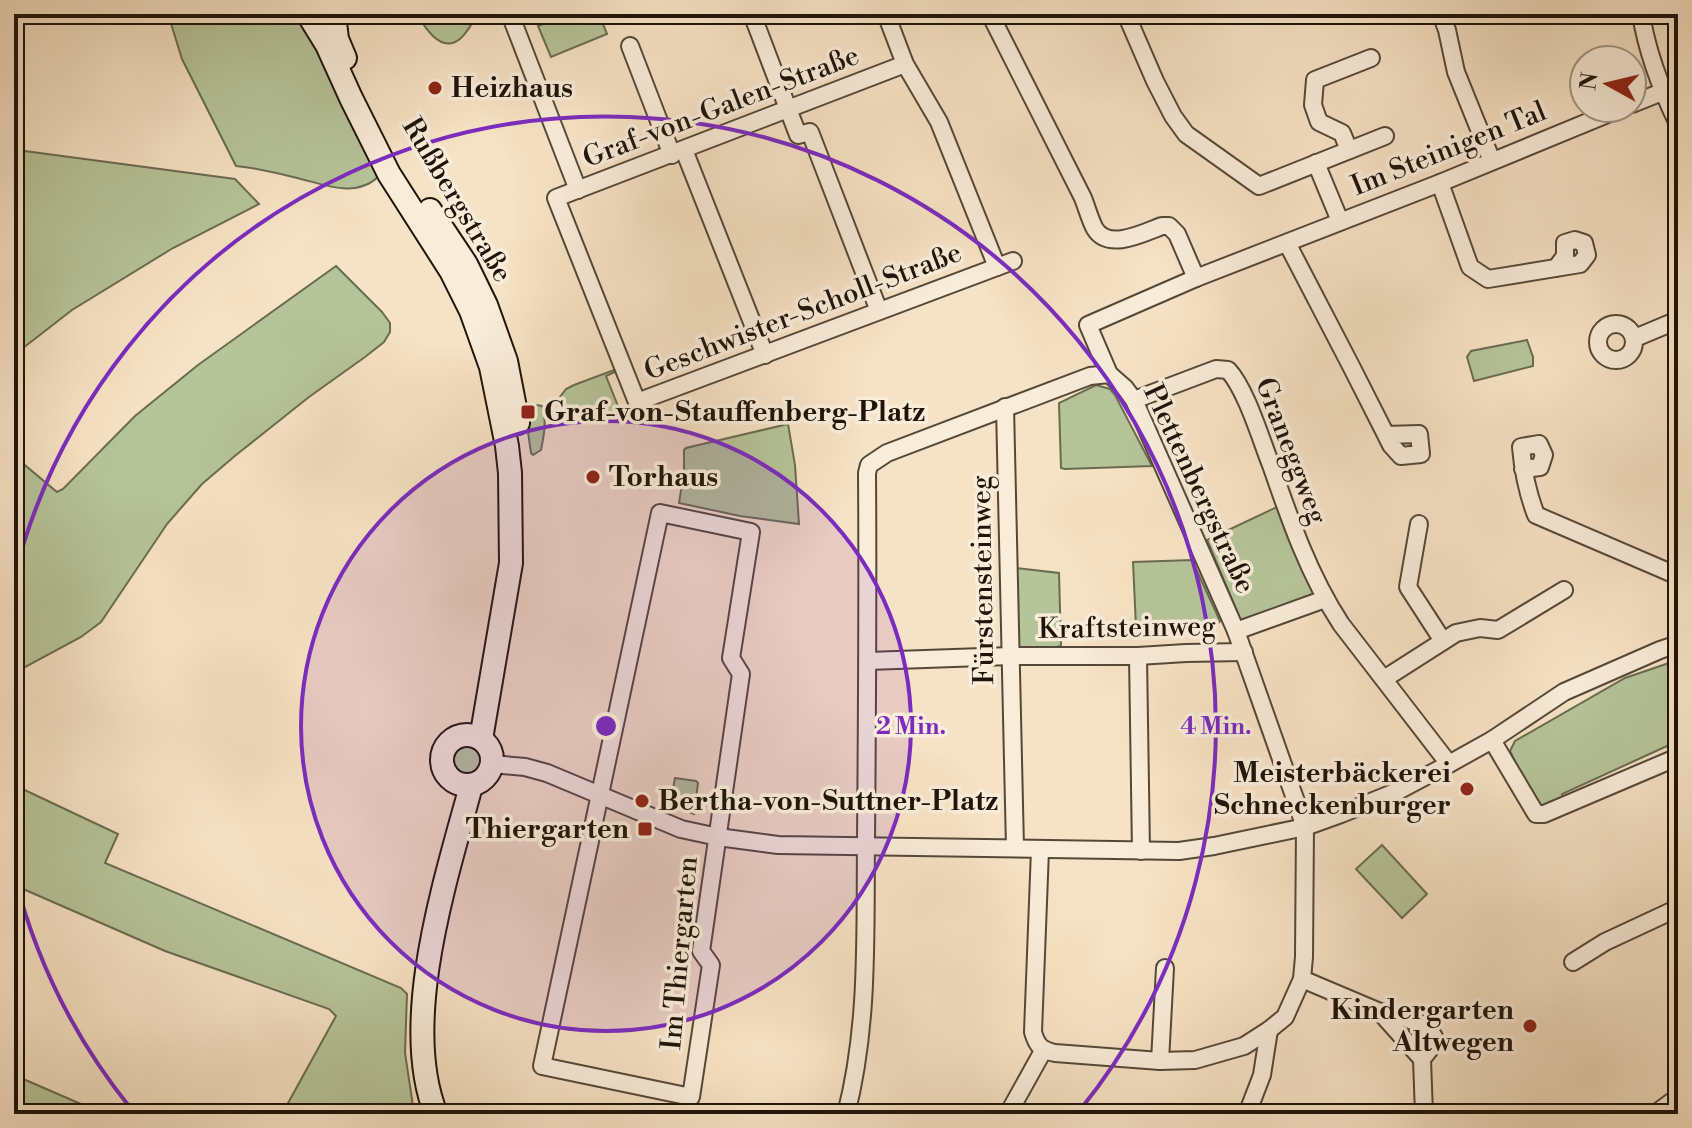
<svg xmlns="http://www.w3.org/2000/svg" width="1692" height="1128" font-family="'Libre Bodoni',serif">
	<rect width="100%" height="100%" fill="#f6e2c4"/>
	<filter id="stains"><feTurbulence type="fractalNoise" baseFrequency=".0025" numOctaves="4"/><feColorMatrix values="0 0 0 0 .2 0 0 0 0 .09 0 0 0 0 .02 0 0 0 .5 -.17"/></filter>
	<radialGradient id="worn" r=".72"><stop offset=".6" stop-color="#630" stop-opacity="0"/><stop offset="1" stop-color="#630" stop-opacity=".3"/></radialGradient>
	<g fill="#b6c499" stroke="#6a6c51" stroke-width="2">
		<path d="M 168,14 L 288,14 L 291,18 L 310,29 L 379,176 C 355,200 321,183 293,177 C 274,172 255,168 236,166 L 182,59 Z"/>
		<path d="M 419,14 L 477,14 C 468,32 454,56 433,36 C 426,29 421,23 419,14 Z"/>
		<path d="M 567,14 L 599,14 L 607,34 L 551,57 L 538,26 Z"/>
		<path d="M 17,150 L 235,179 L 259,204 L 173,248 L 72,310 L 14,355 L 14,152 Z"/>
		<path d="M 336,266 L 382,312 L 390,323 L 390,332 L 384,342 L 365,357 L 309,397 L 236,455 L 202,484 L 167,524 L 101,622 L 81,637 L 14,673 L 14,456 L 57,492 L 63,489 L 135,416 L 198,365 Z"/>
		<path d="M 1527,340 L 1533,357 L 1533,366 L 1474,381 L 1467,357 L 1471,351 Z"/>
		<path d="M 614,370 L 615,372 L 606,376 L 620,411 C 601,417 581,419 563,408 L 560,397 L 566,389 L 574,385 Z"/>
		<path d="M 1096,385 L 1110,389 L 1115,395 L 1152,466 L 1065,469 L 1061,468 L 1059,403 Z"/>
		<path d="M 529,404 L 542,406 C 547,421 544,435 541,450 L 533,455 L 531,453 L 526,418 L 531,417 Z"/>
		<path d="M 788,424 L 795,465 L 799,524 L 740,516 L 679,503 L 684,471 L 684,450 L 686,448 Z"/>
		<path d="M 1279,506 L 1323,594 L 1241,621 L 1207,540 Z"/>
		<path d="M 1192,560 L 1220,621 L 1216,626 L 1136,627 L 1133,562 Z"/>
		<path d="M 1015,568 L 1059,573 L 1061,646 L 1034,652 L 1017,653 Z"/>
		<path d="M 1678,660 L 1678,741 L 1562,794 L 1563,799 L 1544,806 L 1535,803 L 1510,751 L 1515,741 L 1625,678 Z"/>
		<circle cx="467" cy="760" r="19"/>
		<path d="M 675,778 L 696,781 L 698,783 L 694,814 C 675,808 670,798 675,778 Z"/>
		<path d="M 14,785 L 118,834 L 105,863 L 401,988 L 407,994 L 405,1053 L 413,1106 L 378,1104 L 372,1114 L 282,1114 L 336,1016 L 329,1009 L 165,951 L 14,885 Z"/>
		<path d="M 1382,845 L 1427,894 L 1402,918 L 1356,869 Z"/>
		<path d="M 14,1075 L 104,1114 L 14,1114 Z"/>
	</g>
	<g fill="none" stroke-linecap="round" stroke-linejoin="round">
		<g stroke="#544838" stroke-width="20">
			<g id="street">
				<path d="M 510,14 L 578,190"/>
				<path d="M 752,14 L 798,135 L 810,132 L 879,311"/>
				<path d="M 886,14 L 905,64 L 939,122 L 997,267"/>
				<path d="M 990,14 L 1083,198 C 1087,208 1090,220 1095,229 C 1109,251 1143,233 1162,226 L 1169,226 L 1177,234 L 1196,278"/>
				<path d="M 1126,14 L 1155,81 L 1173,116 L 1186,134 L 1259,186 L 1385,136"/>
				<path d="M 1441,14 L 1447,30 L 1456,72 L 1492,161"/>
				<path d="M 1641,14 C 1647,52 1661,89 1678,124"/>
				<path d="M 630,46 L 672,155"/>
				<path d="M 905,64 L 556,198 L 637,402 L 1013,261"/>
				<path d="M 1632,104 L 1662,92"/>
				<path d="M 684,150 L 765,355"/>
				<path d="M 1349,150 L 1342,133 L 1319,122 L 1313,105 L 1315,80 L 1371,58"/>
				<path d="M 1316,163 L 1340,221"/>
				<path d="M 1440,183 L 1470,267 L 1488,279 L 1580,264 L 1587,255 L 1584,243 L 1575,240 L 1565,243 L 1565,256 L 1556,268"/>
				<path d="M 1287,243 L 1351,366 L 1386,435 L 1391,445 L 1401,456 L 1421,454 L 1419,434 L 1386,435"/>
				<circle cx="1616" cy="342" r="18"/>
				<path d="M 1635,338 L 1678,320"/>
				<path d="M 1109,374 L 1088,325 L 1196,278 L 1440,183 L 1622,108"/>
				<path d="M 1134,400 L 1216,369 L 1228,370 C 1246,389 1261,440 1271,465 C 1290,520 1309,575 1341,624 L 1449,764"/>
				<path d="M 1005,407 L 1015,848"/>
				<path d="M 1523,469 L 1540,467 L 1544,455 L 1539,444 L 1521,447 C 1523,471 1527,492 1536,515 L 1678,576"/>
				<path d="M 660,513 L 751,532 L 731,658 L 741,674 L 701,951 L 711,965 L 691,1097 L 542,1066 Z"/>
				<path d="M 1419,524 L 1408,587 L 1443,641"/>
				<path d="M 1236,631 L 1325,599"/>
				<path d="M 1138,656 L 1141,851"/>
				<path d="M 868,661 L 1011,656 L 1138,656 L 1186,653 L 1244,652"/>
				<path d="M 1384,679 L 1456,633 L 1480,628 L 1498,630 L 1564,590"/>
				<path d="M 1492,740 L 1536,814 L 1544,814 L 1678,757"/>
				<path d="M 492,764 L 525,767 L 547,773 L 681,829 L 718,837 L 778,845 L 1179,851 L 1214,846 L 1305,827 L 1341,814 L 1398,791 L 1449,764 L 1492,740 L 1564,692 L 1660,650 L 1678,644"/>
				<path d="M 1573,962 L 1605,942 L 1678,908"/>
				<path d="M 1302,979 L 1380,1012 L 1400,1016 L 1428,1027 L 1434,1037 L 1430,1049 L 1422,1059 L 1424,1114"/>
				<path d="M 1380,1012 L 1422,1059"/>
				<path d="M 1160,1061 L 1165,968"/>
				<path d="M 846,1114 C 869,1026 865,933 866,843 C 867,719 868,596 867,473 L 869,465 L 887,453 L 1090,376 L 1109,374 L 1125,388 L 1134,400 L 1236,631 L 1305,827 L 1304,957 L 1302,979 L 1285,1017 L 1269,1030 L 1244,1046 L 1195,1060 L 1160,1061 L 1055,1053 C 1041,1050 1037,1046 1033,1032 L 1040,850"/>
				<path d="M 1008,1114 L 1043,1051"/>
				<path d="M 1247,1114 L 1262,1075 L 1269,1030"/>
				<path d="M 1655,1114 L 1678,1097"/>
			</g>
		</g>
		<g stroke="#1e1409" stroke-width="26">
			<g id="secondary">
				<path d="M 334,14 L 337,39 L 345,58"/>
				<path d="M 311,19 L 327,45 L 351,98 L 389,174 L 451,271 L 471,311 L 491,367 L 507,446 L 510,473 L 511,563 L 481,739"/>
				<path d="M 430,210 L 466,264 L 486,305 L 506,361 L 518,423"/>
				<circle cx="467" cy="760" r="25"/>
				<path d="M 436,1114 C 399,1022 446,879 471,786"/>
			</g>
		</g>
		<use href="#street" stroke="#f9ecd9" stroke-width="16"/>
		<use href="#secondary" stroke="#f9ecd9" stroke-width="22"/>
	</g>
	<circle cx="606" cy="726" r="305" fill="#7b2cbf" fill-opacity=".12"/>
	<g fill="none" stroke="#7b2cbf" stroke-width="4">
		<circle cx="606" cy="726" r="305"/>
		<path d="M132 1110A610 610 0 0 1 14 874M14 578A610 610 0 1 1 1080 1110"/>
	</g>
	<g fill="#8f2418" stroke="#f9ecd9" stroke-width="3">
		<circle cx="435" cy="88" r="8"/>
		<rect x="520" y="404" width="16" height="16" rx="4"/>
		<circle cx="593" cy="477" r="8"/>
		<circle cx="1467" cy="789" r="8"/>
		<circle cx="642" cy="801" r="8"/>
		<rect x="637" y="821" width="16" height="16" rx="4"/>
		<circle cx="1530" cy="1026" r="8"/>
	</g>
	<g text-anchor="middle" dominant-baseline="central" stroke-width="7" stroke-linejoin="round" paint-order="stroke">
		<g font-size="28" font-weight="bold" fill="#1e1409" stroke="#f9ecd9" text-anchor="start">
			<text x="451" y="88">Heizhaus</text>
			<text x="544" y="412">Graf-von-Stauffenberg-Platz</text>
			<text x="609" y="477">Torhaus</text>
			<text x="1451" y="773" text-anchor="end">Meisterbäckerei<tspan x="1451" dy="32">Schneckenburger</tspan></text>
			<text x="658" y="801">Bertha-von-Suttner-Platz</text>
			<text x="629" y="829" text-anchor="end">Thiergarten</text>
			<text x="1514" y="1010" text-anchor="end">Kindergarten<tspan x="1514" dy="32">Altwegen</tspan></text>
		</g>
		<g font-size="28" fill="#1e1409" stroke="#f9ecd9">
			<text transform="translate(721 107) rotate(-21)">Graf-von-Galen-Straße</text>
			<text transform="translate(1449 149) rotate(-22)">Im Steinigen Tal</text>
			<text transform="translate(457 200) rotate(59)">Rußbergstraße</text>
			<text transform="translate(803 312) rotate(-21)">Geschwister-Scholl-Straße</text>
			<text transform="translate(1291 451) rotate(69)">Graneggweg</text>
			<text transform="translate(1199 489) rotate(65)">Plettenbergstraße</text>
			<text transform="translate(983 580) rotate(-91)">Fürstensteinweg</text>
			<text transform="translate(1127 628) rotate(-1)">Kraftsteinweg</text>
			<text transform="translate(680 953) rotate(-85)">Im Thiergarten</text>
		</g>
	</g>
	<circle cx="606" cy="726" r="12" fill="#7b2cbf" stroke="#f9ecd9" stroke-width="4"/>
	<g font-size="24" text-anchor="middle" font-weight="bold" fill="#7b2cbf" stroke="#f9ecd9" stroke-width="7" stroke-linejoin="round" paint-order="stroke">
		<text x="911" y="734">2 Min.</text>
		<text x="1216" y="734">4 Min.</text>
	</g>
	<rect width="1692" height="1128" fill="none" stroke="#f6e2c4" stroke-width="48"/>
	<rect x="16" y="16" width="1660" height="1096" fill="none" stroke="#1e1409" stroke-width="4"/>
	<rect x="24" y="24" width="1644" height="1080" fill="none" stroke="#1e1409" stroke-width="2"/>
	<g transform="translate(1608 84) rotate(278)"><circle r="38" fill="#f9ecd9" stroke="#a19686" stroke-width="2"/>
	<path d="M0-6L14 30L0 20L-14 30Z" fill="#8f2418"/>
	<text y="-12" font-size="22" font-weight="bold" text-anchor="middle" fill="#1e1409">N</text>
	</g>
	<rect width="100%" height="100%" filter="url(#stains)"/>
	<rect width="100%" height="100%" fill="url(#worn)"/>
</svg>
